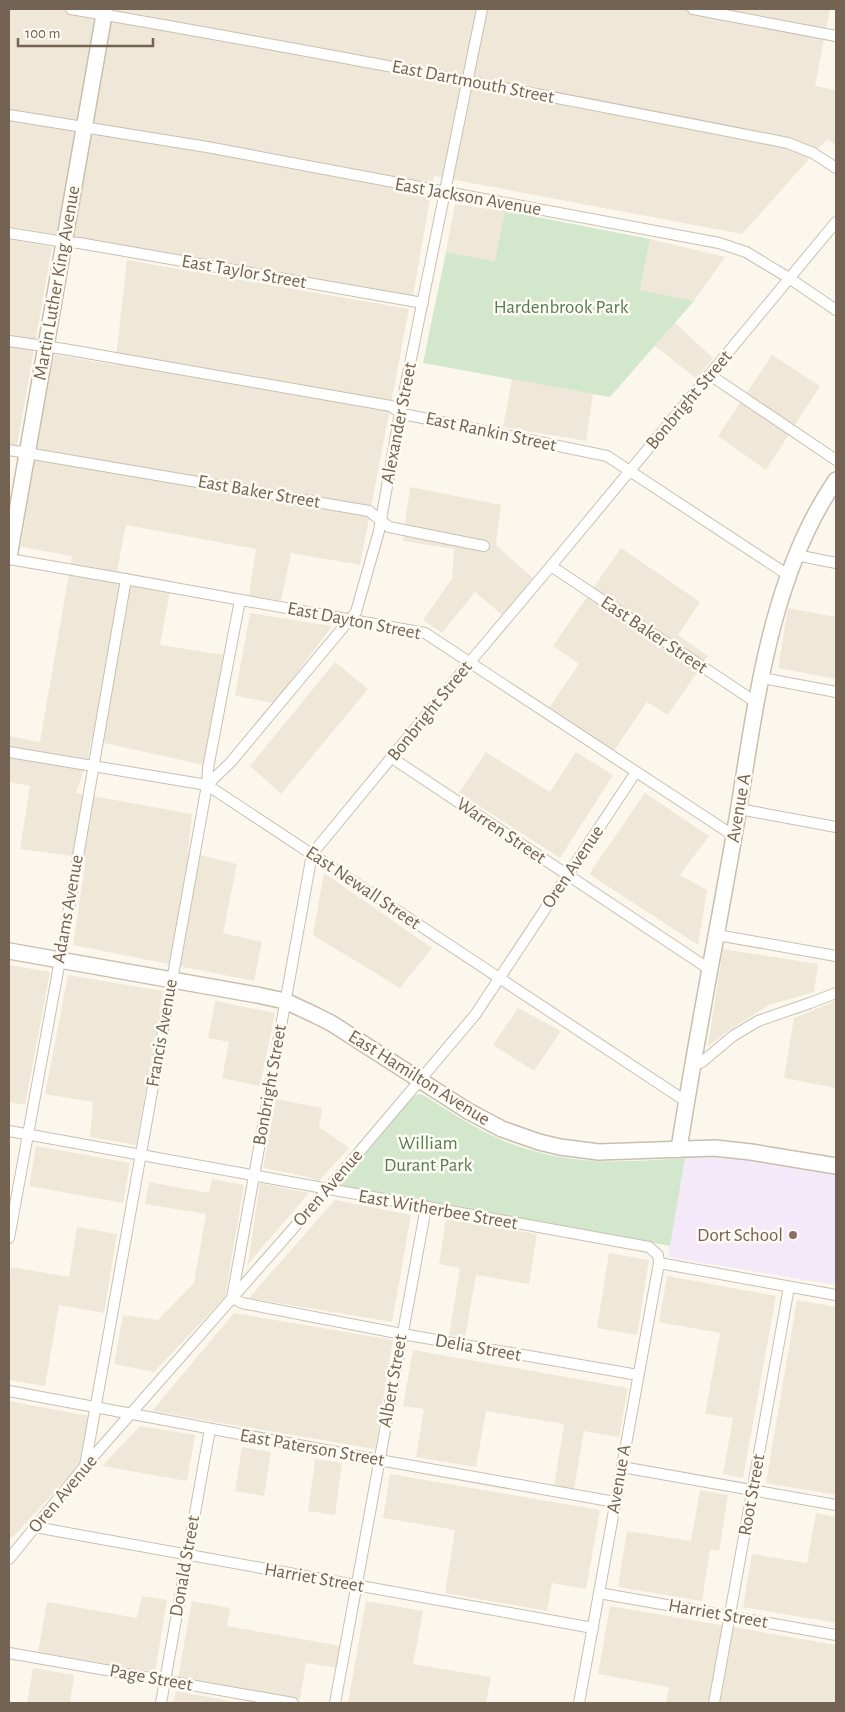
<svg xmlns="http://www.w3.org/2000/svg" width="845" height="1712" font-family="'Alegreya Sans',sans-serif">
	<rect width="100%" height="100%" fill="#fbf7ed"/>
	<g fill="#efe8d9">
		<path d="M 9,9 L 830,9 L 815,86 L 836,90 L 836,145 L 827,139 L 742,234 L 434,176 L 413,296 L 9,226 Z"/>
		<path d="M 455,204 L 505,211 L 496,261 L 446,252 Z"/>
		<path d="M 9,239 L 52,247 L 15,457 L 9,456 Z"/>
		<path d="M 650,239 L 725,257 L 694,301 L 640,290 Z"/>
		<path d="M 127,260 L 409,309 L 360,565 L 291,553 L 281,601 L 249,595 L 256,549 L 126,525 L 117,571 L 172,581 L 160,645 L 225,655 L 204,765 L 91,740 L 88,758 L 76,793 L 192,814 L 188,852 L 237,864 L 223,933 L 262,942 L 254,981 L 73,945 L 86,858 L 20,849 L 30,786 L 9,782 L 9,736 L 40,742 L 72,556 L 21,547 L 51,354 L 115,365 Z"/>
		<path d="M 675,323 L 713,358 L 697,379 L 655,346 Z"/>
		<path d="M 772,355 L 820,386 L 766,470 L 718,436 Z"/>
		<path d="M 512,379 L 593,394 L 586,441 L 503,427 Z"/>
		<path d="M 410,487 L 501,505 L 496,545 L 533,578 L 502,615 L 475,592 L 442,633 L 423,620 L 452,579 L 454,549 L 403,541 Z"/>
		<path d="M 621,548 L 700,602 L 678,635 L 708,656 L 668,715 L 647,702 L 613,752 L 549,708 L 579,664 L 553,646 Z"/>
		<path d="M 788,608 L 836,617 L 836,679 L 778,668 Z"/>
		<path d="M 250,613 L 332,626 L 274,703 L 235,696 Z"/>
		<path d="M 335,662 L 368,689 L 281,794 L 250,766 Z"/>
		<path d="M 486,752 L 550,792 L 576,752 L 613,775 L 560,858 L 459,793 Z"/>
		<path d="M 645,793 L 709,836 L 680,875 L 707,890 L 698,945 L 589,874 Z"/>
		<path d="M 324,873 L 432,948 L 400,988 L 313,935 Z"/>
		<path d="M 723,949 L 818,964 L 814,992 L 769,1005 L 731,1029 L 708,1046 Z"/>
		<path d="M 9,965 L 50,972 L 25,1105 L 9,1102 Z"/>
		<path d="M 68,975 L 163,991 L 136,1145 L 90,1137 L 93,1102 L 45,1094 Z"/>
		<path d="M 215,1001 L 275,1013 L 260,1086 L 222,1078 L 229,1042 L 208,1038 Z"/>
		<path d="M 836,1001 L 836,1088 L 784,1078 L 794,1018 Z"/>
		<path d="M 518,1008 L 561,1031 L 534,1071 L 493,1045 Z"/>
		<path d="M 276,1099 L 322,1108 L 319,1127 L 349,1148 L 319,1181 L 304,1176 L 263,1168 Z"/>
		<path d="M 36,1146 L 130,1163 L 123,1203 L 29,1186 Z"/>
		<path d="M 212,1179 L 244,1185 L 225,1297 L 154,1372 L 114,1364 L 123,1315 L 158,1320 L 194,1283 L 206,1214 L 145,1204 L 149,1182 L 209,1193 Z"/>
		<path d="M 260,1183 L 309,1193 L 248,1264 Z"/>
		<path d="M 335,1200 L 411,1215 L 392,1322 L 249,1298 Z"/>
		<path d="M 446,1219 L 537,1234 L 529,1284 L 476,1275 L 465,1337 L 449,1335 L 460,1268 L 439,1264 Z"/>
		<path d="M 77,1227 L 117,1234 L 104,1313 L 59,1305 L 45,1386 L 9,1380 L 9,1282 L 11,1267 L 69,1277 Z"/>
		<path d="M 609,1253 L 649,1260 L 637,1335 L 597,1328 Z"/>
		<path d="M 667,1276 L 776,1296 L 743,1478 L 723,1474 L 733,1418 L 705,1414 L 720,1333 L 659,1322 Z"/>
		<path d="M 797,1300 L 836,1307 L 836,1495 L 766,1483 Z"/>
		<path d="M 234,1313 L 393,1340 L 375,1449 L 152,1411 Z"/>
		<path d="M 413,1350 L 628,1388 L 619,1437 L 584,1431 L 574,1489 L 554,1486 L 564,1424 L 486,1411 L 476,1467 L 416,1457 L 424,1409 L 403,1406 Z"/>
		<path d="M 9,1401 L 89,1416 L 81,1463 L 13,1537 L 9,1537 Z"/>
		<path d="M 140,1426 L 195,1435 L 187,1481 L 102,1466 Z"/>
		<path d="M 242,1447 L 271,1452 L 264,1496 L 235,1491 Z"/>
		<path d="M 315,1459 L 342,1463 L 335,1515 L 308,1511 Z"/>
		<path d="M 390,1474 L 600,1510 L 586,1589 L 552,1583 L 547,1611 L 445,1593 L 455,1530 L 383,1518 Z"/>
		<path d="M 700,1490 L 728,1495 L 719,1551 L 710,1550 L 702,1601 L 618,1587 L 627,1531 L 691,1541 Z"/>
		<path d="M 816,1513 L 836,1517 L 836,1623 L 743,1607 L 752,1554 L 807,1563 Z"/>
		<path d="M 142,1596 L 167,1600 L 155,1672 L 38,1652 L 47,1602 L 137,1618 Z"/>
		<path d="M 192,1601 L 230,1608 L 227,1626 L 341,1646 L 337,1668 L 306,1663 L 300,1699 L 178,1678 Z"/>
		<path d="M 366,1601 L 423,1611 L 413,1664 L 491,1677 L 486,1703 L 348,1703 Z"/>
		<path d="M 610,1606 L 836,1645 L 836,1703 L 666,1703 L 669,1687 L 598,1674 Z"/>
		<path d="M 33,1668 L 74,1675 L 70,1703 L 27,1703 Z"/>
		<path d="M 176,1691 L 240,1703 L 173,1703 Z"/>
	</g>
	<path fill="#f4e9f8" d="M 726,1154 L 836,1174 L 836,1285 L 668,1257 L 685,1158 Z"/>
	<g fill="#d3e7cc">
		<path d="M 505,211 L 650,239 L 640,290 L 694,301 L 610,397 L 423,363 L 446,252 L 495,261 Z"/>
		<path d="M 419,1094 L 423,1095 C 449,1111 474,1128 502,1140 C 563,1166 621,1163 685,1158 L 670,1246 L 341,1186 L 340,1183 L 407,1103 L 416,1095 Z"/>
	</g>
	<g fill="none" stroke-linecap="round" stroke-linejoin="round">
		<g stroke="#cabfb1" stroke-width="12">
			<g id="street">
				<path d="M 71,9 C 311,50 549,96 788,143 L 813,153 L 836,168"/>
				<path d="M 693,9 L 836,36"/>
				<path d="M 9,115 L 207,147 L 719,243 L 746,252 L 789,278 L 836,310"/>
				<path d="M 9,233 L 64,242 L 79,243 L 423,303"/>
				<path d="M 9,341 L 64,349 L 391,406 L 400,413 L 408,415 L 607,456 L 788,575"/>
				<path d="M 710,375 L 836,460"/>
				<path d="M 9,450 L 369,511 L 389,527 L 484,546"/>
				<path d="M 796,555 L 836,563"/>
				<path d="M 9,559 L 119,578 L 425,633 L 734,836"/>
				<path d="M 551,566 L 757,703"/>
				<path d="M 762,678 L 836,692"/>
				<path d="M 9,752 L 207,785 L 687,1102"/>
				<path d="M 392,758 L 709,969"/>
				<path d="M 207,785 L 230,763 L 356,612 L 379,531 L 400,413 L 482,9"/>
				<path d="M 739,809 L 836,827"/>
				<path d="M 717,935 L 836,956"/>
				<path d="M 693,1066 L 702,1062 L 733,1036 L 758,1021 L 810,1003 L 836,993"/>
				<path d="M 9,1131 L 649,1247 L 658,1255 L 659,1263 L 579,1703"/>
				<path d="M 9,1238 L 60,960 L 126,579"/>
				<path d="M 659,1263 L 836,1295"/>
				<path d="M 638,1375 L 402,1334 L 242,1303 L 232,1298 L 312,854 L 470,662 L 551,566 L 836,222"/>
				<path d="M 9,1391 L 368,1458 L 615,1502"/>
				<path d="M 85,1466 L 207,785 L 208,768 L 240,600"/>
				<path d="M 622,1467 L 836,1505"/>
				<path d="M 35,1527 L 593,1628"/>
				<path d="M 9,1559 L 84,1467 L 327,1190 L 475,1015 L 636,772"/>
				<path d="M 599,1593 L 836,1635"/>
				<path d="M 9,1653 L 293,1703"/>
				<path d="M 161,1703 L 210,1429"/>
				<path d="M 335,1703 L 426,1207"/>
				<path d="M 714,1703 L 789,1287"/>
			</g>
		</g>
		<g stroke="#cabead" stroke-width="18">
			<g id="secondary">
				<path d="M 9,557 L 105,9"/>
				<path d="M 9,951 L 257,995 L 285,1001 L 315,1015 L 331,1023 L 468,1111 L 502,1129 L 539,1142 L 560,1147 L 599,1152 L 715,1148 L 751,1152 L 836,1166"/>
				<path d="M 679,1149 C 695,1044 716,940 734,836 C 755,717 766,582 836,480"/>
			</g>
		</g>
		<use href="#street" stroke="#fff" stroke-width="10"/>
		<use href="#secondary" stroke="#fff" stroke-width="15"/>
	</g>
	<circle fill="#8d6e63" stroke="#fdfbf3" stroke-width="2" cx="793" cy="1235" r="5"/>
	<g text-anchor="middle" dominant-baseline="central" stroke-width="5" stroke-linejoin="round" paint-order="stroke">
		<g font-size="19" fill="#746352" stroke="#fdfbf3">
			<text transform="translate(473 82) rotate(11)">East Dartmouth Street</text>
			<text transform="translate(468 197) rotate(10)">East Jackson Avenue</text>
			<text transform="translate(244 272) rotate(10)">East Taylor Street</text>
			<text transform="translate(57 283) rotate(-80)">Martin Luther King Avenue</text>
			<text transform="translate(689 400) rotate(-50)">Bonbright Street</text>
			<text transform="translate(399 423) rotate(-79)">Alexander Street</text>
			<text transform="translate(491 432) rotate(12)">East Rankin Street</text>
			<text transform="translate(259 492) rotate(10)">East Baker Street</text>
			<text transform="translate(354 621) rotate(11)">East Dayton Street</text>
			<text transform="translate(654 635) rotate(34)">East Baker Street</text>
			<text transform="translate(430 711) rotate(-51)">Bonbright Street</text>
			<text transform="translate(739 808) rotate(-80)">Avenue A</text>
			<text transform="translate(501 831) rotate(34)">Warren Street</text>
			<text transform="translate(573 867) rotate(-56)">Oren Avenue</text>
			<text transform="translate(363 888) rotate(34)">East Newall Street</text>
			<text transform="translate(68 909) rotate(-80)">Adams Avenue</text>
			<text transform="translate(162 1033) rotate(-80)">Francis Avenue</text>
			<text transform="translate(419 1078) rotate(32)">East Hamilton Avenue</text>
			<text transform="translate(270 1085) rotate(-80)">Bonbright Street</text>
			<text transform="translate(328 1188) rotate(-49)">Oren Avenue</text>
			<text transform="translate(438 1210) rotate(10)">East Witherbee Street</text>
			<text transform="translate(478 1348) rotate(10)">Delia Street</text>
			<text transform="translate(393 1381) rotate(-80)">Albert Street</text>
			<text transform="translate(312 1448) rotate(10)">East Paterson Street</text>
			<text transform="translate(619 1479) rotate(-80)">Avenue A</text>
			<text transform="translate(63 1494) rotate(-50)">Oren Avenue</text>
			<text transform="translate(752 1495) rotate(-80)">Root Street</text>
			<text transform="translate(185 1566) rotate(-80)">Donald Street</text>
			<text transform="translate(314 1578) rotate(10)">Harriet Street</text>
			<text transform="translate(718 1614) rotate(10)">Harriet Street</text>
			<text transform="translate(151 1678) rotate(10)">Page Street</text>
		</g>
		<g font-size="19" fill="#557d4e" stroke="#fdfbf3">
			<text x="561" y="307">Hardenbrook Park</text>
			<text x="428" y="1143">William<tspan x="428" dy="22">Durant Park</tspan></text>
		</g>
		<g font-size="19" fill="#785e54" stroke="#fdfbf3" text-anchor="end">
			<text x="783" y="1235">Dort School</text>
		</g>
	</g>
	<rect width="845" height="1712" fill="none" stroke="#746352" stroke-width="20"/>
	<path d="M18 38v8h135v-8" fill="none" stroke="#746352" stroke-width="2.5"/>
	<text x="25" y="38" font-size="15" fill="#746352" stroke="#fdfbf3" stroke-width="4" paint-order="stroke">100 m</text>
</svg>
